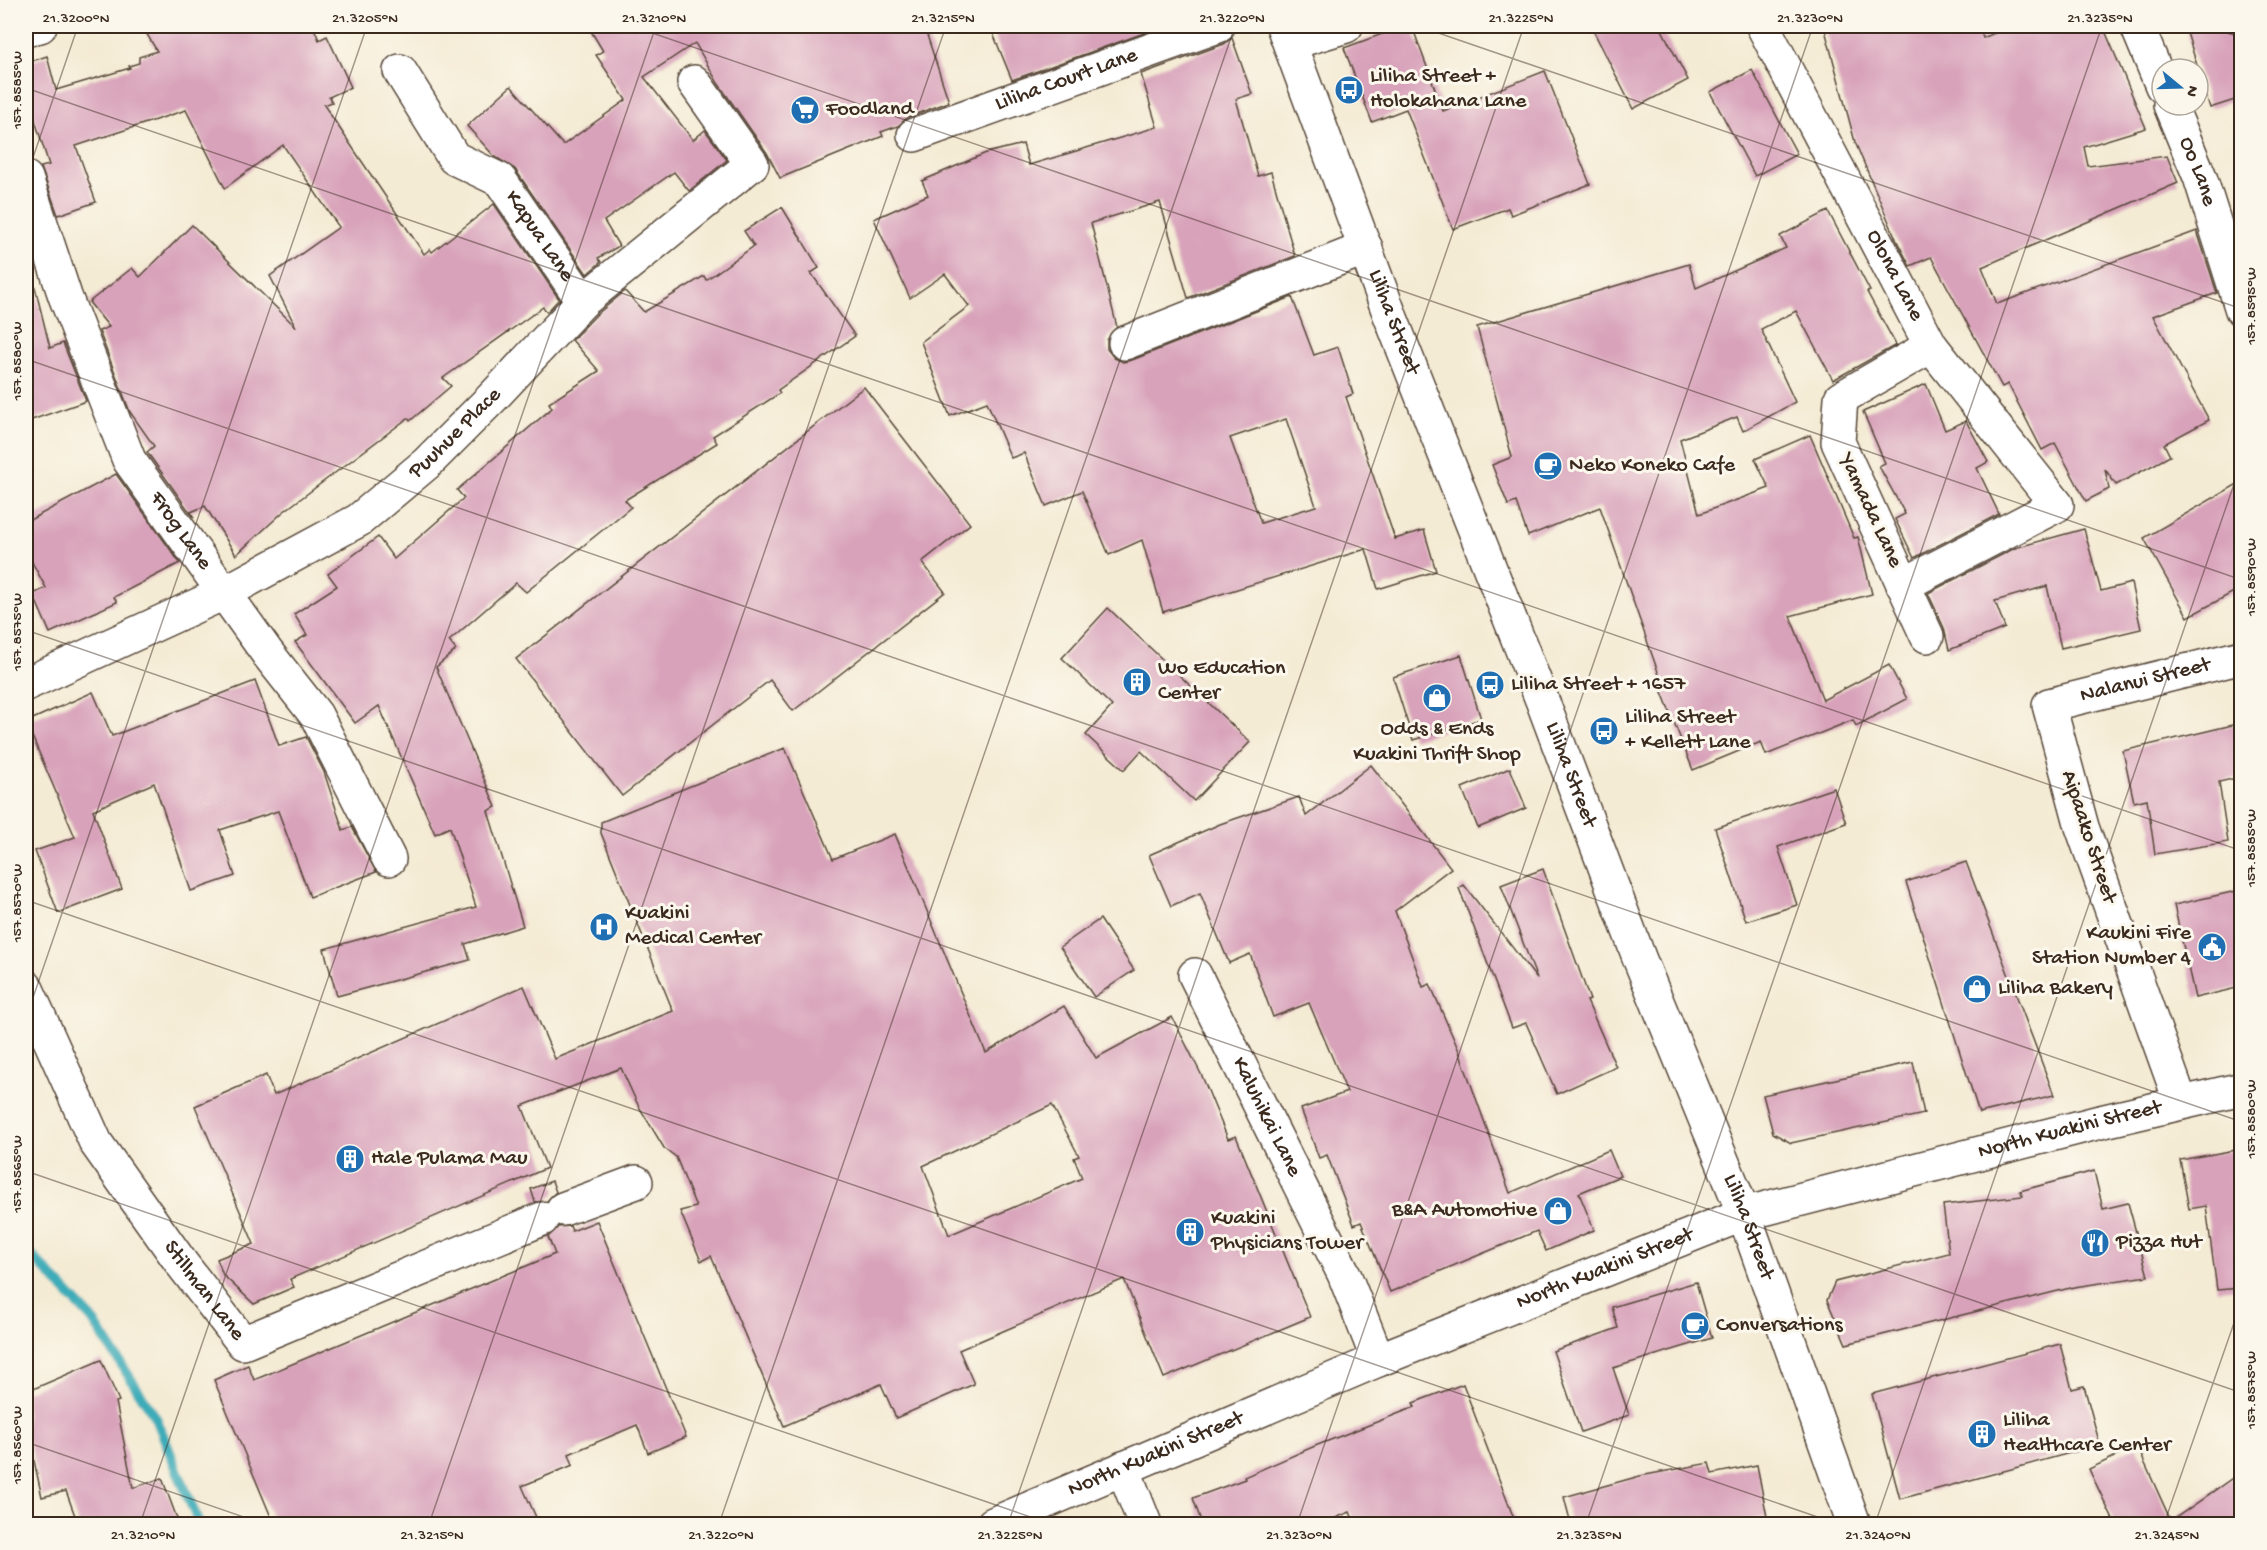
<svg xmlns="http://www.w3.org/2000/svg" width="2267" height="1550" font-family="'Gochi Hand',sans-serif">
	<rect width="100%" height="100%" fill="#fbf7ec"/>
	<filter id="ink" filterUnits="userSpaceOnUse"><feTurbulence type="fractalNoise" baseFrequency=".0167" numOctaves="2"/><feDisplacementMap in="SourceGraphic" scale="12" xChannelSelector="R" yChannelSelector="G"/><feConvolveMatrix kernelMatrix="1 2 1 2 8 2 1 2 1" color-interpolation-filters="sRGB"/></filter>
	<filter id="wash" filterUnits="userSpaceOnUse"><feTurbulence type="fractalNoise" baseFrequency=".008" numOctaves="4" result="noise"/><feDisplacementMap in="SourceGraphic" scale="24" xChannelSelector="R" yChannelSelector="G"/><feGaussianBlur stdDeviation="1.35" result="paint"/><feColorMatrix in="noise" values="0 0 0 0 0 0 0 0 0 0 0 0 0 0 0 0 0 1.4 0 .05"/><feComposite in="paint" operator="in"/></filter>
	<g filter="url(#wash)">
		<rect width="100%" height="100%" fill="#f4ebd4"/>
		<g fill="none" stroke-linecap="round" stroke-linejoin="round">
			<path stroke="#3cacb8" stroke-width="10" d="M 26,1249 L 92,1319 L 156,1418 L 199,1524"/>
		</g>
		<g id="blocks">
			<g fill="#d8a2ba" fill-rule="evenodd">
				<path d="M 142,26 L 313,26 L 319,40 L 327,36 L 351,87 L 329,97 L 332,102 L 324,105 L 424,254 L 430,249 L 432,252 L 494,204 L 559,299 L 547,312 L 543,307 L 443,378 L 451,386 L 410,421 L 408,418 L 283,512 L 236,555 L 205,506 L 191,512 L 194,518 L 147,452 L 154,446 L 130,412 L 99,331 L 109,327 L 89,302 L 132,268 L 140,277 L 192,225 L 296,327 L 270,276 L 339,227 L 283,145 L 225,188 L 186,110 L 76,146 L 96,202 L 58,215 L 41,167 L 49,165 L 34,117 L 26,119 L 26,63 L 47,56 L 56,90 L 130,68 L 129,66 L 139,63 L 139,57 L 157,51 Z"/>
				<path d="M 588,26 L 924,26 L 949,102 L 908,117 L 898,126 L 881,132 L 883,136 L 780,178 L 767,153 L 718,83 L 695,43 L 644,77 L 693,140 L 705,130 L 727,160 L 689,191 L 674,172 L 604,221 L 619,246 L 598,258 L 601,262 L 587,274 L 515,169 L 494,156 L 467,126 L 511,86 L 563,145 L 626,100 L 596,55 L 603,51 Z"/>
				<path d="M 990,26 L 1164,26 L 1012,80 Z"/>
				<path d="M 1404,26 L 1412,26 L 1443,111 L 1545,71 L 1590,184 L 1511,215 L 1508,208 L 1453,229 L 1406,109 L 1372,122 L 1344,48 Z"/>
				<path d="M 1591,26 L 1660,26 L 1688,80 L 1633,109 Z"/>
				<path d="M 1824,26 L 1979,26 L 1983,38 L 2011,26 L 2103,26 L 2146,128 L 2084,147 L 2088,166 L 2167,156 L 2178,183 L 1982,267 L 1997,304 L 2197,231 L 2217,293 L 2153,316 L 2209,420 L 2164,444 L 2170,456 L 2116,485 L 2105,469 L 2109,489 L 2086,501 L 2055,443 L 2042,450 L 2008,384 L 2002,387 L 1931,257 L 1910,266 L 1897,241 L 1855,142 Z"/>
				<path d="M 2185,26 L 2241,26 L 2241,98 L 2210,108 Z"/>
				<path d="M 1232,38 L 1252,94 L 1236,99 L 1258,176 L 1271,172 L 1295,256 L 1188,298 L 1160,202 L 1091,223 L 1117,327 L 1107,340 L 1107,349 L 1114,358 L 1123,362 L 1132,360 L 1292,297 L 1314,355 L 1338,347 L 1353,394 L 1346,397 L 1395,539 L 1424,530 L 1436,571 L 1378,589 L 1366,549 L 1163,612 L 1142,540 L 1109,555 L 1082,491 L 1046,506 L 1024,453 L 1011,458 L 987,402 L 950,416 L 921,342 L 969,306 L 945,274 L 910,298 L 874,219 L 928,195 L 922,181 L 986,153 L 1023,144 L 1029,165 L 1157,127 L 1141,74 L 1224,44 ZM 1286,419 L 1316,506 L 1261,523 L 1230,438 Z"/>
				<path d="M 1752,70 L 1797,154 L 1755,176 L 1710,92 Z"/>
				<path d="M 782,207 L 819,268 L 811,273 L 855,336 L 778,390 L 780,393 L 713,436 L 717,443 L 625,500 L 631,507 L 526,592 L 516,583 L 449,641 L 456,650 L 436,667 L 496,807 L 488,811 L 523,926 L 465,944 L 470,960 L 337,996 L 324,949 L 476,907 L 450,827 L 435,834 L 379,706 L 355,723 L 295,642 L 307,635 L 294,614 L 337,586 L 328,574 L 378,537 L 394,559 L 464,498 L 457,490 L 552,408 L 549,403 L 599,371 L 572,340 L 596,315 L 625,291 L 644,312 L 704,276 L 706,280 L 754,246 L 744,231 Z"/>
				<path d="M 1828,211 L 1870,291 L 1867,292 L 1896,345 L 1833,380 L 1796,311 L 1761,329 L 1795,402 L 1743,431 L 1737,417 L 1680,439 L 1699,514 L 1769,488 L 1755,459 L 1810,435 L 1854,538 L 1858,537 L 1872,594 L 1790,616 L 1823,700 L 1889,665 L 1907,699 L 1856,726 L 1853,720 L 1766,755 L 1761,742 L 1693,770 L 1660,687 L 1663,686 L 1600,507 L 1528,536 L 1516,502 L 1508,505 L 1492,465 L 1512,457 L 1477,327 L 1689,264 L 1696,288 L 1786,248 L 1780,236 Z"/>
				<path d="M 35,287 L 50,348 L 63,343 L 86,401 L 26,422 L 26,288 Z"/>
				<path d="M 1926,384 L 1945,430 L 1966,421 L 1988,462 L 1977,468 L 1999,514 L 1914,558 L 1895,519 L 1905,514 L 1879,466 L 1885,463 L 1863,412 Z"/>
				<path d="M 864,387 L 970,524 L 922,562 L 945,592 L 793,711 L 770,680 L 622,796 L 516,659 Z"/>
				<path d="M 116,474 L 180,563 L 114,597 L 117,602 L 50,633 L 33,594 L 46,588 L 26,551 L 26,522 Z"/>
				<path d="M 2241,482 L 2241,588 L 2188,617 L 2144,538 Z"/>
				<path d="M 2084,529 L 2101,591 L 2131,583 L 2141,629 L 2061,648 L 2047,586 L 1995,601 L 2005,628 L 1949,650 L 1944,628 L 1928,593 L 2015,548 Z"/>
				<path d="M 1108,608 L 1250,742 L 1194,801 L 1141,751 L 1124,770 L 1086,735 L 1112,706 L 1062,658 Z"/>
				<path d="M 1461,655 L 1481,719 L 1413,740 L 1393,677 Z"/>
				<path d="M 255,681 L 279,746 L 306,737 L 324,772 L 343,830 L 352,827 L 376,872 L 310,897 L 278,811 L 220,830 L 235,876 L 191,891 L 154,783 L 93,810 L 122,889 L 58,913 L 35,851 L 75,837 L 26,722 L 93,692 L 112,736 Z"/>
				<path d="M 2241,723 L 2241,777 L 2219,782 L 2228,842 L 2155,854 L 2147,799 L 2134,802 L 2123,751 Z"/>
				<path d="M 785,748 L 833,859 L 895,834 L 986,1053 L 1064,1006 L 1096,1058 L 1172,1017 L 1202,1076 L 1228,1139 L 1236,1136 L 1310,1317 L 1164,1378 L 1124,1279 L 959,1350 L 974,1384 L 896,1418 L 881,1384 L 784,1426 L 711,1256 L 701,1261 L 680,1211 L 696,1207 L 676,1157 L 664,1148 L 638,1105 L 621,1068 L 522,1106 L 547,1168 L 290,1279 L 294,1287 L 254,1304 L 223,1275 L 217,1259 L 254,1244 L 195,1106 L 266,1075 L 274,1095 L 524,986 L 555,1059 L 673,1011 L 601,833 L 601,822 ZM 1052,1105 L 1079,1156 L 1074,1158 L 1082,1178 L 949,1235 L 923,1166 Z"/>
				<path d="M 1371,765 L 1451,868 L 1395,911 L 1423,987 L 1430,984 L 1459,1051 L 1510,1193 L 1609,1150 L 1620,1176 L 1579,1193 L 1594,1230 L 1546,1251 L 1537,1231 L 1390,1292 L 1361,1222 L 1354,1225 L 1327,1155 L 1319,1158 L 1301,1109 L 1347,1092 L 1309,1003 L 1273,1017 L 1250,954 L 1229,963 L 1200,893 L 1171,906 L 1149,855 L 1220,824 L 1299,797 L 1306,816 Z"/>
				<path d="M 1510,768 L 1526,808 L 1478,828 L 1462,788 Z"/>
				<path d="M 1834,788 L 1846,823 L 1778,847 L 1797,905 L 1746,921 L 1715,828 Z"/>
				<path d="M 1966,862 L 2054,1095 L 1979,1113 L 1906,882 Z"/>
				<path d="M 1543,869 L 1590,1000 L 1587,1001 L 1616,1067 L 1557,1094 L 1526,1023 L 1512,1028 L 1459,888 L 1464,885 L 1537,979 L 1501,885 Z"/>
				<path d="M 2241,890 L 2241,987 L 2195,998 L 2174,905 Z"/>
				<path d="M 1100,919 L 1134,970 L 1094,997 L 1060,947 Z"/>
				<path d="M 1913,1062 L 1924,1114 L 1791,1143 L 1773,1133 L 1763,1095 Z"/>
				<path d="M 2241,1149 L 2241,1288 L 2217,1290 L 2206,1206 L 2189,1209 L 2180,1160 Z"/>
				<path d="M 2094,1171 L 2103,1209 L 2128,1203 L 2148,1276 L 2074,1287 L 1846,1344 L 1827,1300 L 1835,1282 L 1949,1253 L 1943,1205 L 2023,1196 L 2020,1191 Z"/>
				<path d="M 552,1181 L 556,1192 L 547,1201 L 535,1202 L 531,1189 Z"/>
				<path d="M 597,1221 L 686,1437 L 648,1453 L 637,1425 L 569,1454 L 573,1465 L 522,1486 L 539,1524 L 274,1524 L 214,1380 L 248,1365 L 254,1380 L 555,1254 L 548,1237 L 558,1227 L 570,1226 L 572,1231 Z"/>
				<path d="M 1696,1282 L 1712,1338 L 1613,1368 L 1629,1415 L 1581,1432 L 1553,1351 L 1618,1328 L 1612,1307 Z"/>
				<path d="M 2060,1344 L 2072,1389 L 2084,1386 L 2100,1445 L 1900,1499 L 1872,1394 Z"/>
				<path d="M 101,1360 L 119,1401 L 116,1402 L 133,1488 L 162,1478 L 179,1524 L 78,1524 L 66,1491 L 42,1497 L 33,1456 L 26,1436 L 26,1392 Z"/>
				<path d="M 1463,1384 L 1516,1524 L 1355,1524 L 1350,1512 L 1321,1524 L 1202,1524 L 1193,1498 L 1245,1479 L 1244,1477 L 1315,1446 L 1415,1407 L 1413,1403 Z"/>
				<path d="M 2137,1446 L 2171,1521 L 2241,1472 L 2241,1524 L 2115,1524 L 2089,1469 Z"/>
				<path d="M 1709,1463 L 1712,1474 L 1757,1465 L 1767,1517 L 1728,1524 L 1571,1524 L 1564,1497 L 1640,1476 Z"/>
			</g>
		</g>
	</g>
	<g filter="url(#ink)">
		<use href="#blocks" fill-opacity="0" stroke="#574739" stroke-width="1.5"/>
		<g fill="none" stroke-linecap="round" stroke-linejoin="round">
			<g stroke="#574739" stroke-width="36">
				<g id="minor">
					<path id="s1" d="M 1763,26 L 1931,346 L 2057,505 L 1903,585"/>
					<path d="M 2137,26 L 2162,86"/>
					<path d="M 1291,43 L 1346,26"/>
					<path id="s2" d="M 400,71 L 454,158 L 500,180 L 583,301"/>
					<path id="s3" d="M 2170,105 L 2200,177 L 2242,310"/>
					<path id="s4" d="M 914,135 L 1218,26"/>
					<path id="s5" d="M 26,178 L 65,296 L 129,460 L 268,654 L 316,715 L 389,859"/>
					<path d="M 1125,343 L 1366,248"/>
					<path d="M 1927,636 L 1838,442 L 1841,398 L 1931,346"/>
					<path id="s6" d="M 26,684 L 224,593 L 359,520 L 427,463 L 493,397 L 583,301 L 752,164 L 694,82"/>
					<path id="s7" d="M 1195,975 L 1344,1274 L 1378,1360"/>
					<path id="s8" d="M 26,987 L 96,1143 L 182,1264 L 243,1343 L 542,1219"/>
					<path id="s9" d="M 2181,1103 L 2082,827 L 2049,705 L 2242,657"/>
					<path d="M 563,1209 L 636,1182"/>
					<path d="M 1123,1468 L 1145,1524"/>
				</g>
			</g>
			<g stroke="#574739" stroke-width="36">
				<g id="tertiary">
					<path id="s10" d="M 1283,26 L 1391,318 L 1542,700 L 1640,960 L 1744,1214 L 1854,1524"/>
					<path id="s11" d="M 993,1524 L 1378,1360 L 1744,1214 L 2100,1122 L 2242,1089"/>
				</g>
			</g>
			<g stroke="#574739" stroke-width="36">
				<path id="primary" d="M 26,30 L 40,26"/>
			</g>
			<use href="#minor" stroke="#fff" stroke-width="33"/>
			<use href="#tertiary" stroke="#fff" stroke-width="33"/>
			<use href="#primary" stroke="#fff" stroke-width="33"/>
		</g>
	</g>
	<path fill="none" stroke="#3b2a1e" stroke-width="1.5" stroke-opacity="0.45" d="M 632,26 L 2242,580M 1418,26 L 2242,309M 2205,26 L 2242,38M 26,88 L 2242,851M 26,178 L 78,26M 26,359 L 2242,1122M 26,630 L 2242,1393M 26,900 L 1838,1524M 26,1018 L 367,26M 26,1171 L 1051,1524M 26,1442 L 264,1524M 140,1524 L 656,26M 429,1524 L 946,26M 719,1524 L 1235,26M 1008,1524 L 1524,26M 1297,1524 L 1813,26M 1586,1524 L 2102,26M 1875,1524 L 2242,461M 2164,1524 L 2242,1300"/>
	<defs>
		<g id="bus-disc" transform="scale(1.5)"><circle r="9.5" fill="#1f6fb2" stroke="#fbf7ec"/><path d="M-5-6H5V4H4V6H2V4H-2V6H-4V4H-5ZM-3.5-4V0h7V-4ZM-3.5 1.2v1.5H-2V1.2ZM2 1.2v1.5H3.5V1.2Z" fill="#fff"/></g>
		<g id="supermarket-disc" transform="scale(1.5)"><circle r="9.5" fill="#1f6fb2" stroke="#fbf7ec"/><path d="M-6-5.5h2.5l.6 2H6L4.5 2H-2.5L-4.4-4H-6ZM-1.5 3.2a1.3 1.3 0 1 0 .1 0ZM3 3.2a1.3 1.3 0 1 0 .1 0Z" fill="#fff"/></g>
		<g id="cafe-disc" transform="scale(1.5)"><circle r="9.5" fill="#1f6fb2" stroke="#fbf7ec"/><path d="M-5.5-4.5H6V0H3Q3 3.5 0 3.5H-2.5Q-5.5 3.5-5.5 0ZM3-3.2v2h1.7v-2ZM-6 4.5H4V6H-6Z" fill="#fff"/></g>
		<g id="building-disc" transform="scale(1.5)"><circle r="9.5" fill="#1f6fb2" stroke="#fbf7ec"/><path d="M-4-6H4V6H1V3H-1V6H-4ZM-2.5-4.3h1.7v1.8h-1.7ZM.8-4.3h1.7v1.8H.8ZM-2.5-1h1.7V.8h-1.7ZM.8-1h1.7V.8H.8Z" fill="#fff"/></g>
		<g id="shop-disc" transform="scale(1.5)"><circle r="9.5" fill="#1f6fb2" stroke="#fbf7ec"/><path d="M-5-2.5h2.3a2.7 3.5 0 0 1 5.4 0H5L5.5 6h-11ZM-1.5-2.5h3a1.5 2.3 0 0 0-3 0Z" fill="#fff"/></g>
		<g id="hospital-disc" transform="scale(1.5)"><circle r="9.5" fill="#1f6fb2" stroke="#fbf7ec"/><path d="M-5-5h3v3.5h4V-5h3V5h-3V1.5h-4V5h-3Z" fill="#fff"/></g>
		<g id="civic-disc" transform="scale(1.5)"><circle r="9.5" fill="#1f6fb2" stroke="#fbf7ec"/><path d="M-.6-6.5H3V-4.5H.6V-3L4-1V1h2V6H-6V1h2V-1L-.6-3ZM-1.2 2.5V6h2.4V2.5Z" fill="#fff"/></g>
		<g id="restaurant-disc" transform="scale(1.5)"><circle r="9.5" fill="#1f6fb2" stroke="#fbf7ec"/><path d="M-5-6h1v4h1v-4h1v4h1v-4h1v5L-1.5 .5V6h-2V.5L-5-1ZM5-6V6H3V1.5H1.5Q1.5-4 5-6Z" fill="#fff"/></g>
	</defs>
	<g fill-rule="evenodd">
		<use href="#bus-disc" x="1349" y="90"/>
		<use href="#supermarket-disc" x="805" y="110"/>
		<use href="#cafe-disc" x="1548" y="466"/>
		<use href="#building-disc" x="1137" y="682"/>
		<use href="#bus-disc" x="1490" y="685"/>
		<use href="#shop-disc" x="1437" y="698"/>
		<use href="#bus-disc" x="1604" y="731"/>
		<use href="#hospital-disc" x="604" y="927"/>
		<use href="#civic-disc" x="2212" y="947"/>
		<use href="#shop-disc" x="1977" y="989"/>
		<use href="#building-disc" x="350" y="1159"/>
		<use href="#shop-disc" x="1558" y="1211"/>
		<use href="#building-disc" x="1190" y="1232"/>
		<use href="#restaurant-disc" x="2095" y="1243"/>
		<use href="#cafe-disc" x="1695" y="1326"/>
		<use href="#building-disc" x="1982" y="1434"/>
	</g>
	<g text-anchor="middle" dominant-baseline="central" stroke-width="6" stroke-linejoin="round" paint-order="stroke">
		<g font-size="22" fill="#3b2a1e" stroke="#fbf7ec" text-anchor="start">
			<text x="1370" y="77">Liliha Street +<tspan x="1370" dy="25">Holokahana Lane</tspan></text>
			<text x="826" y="110">Foodland</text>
			<text x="1569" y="466">Neko Koneko Cafe</text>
			<text x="1158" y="669">Wo Education<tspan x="1158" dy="25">Center</tspan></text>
			<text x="1511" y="685">Liliha Street + 1657</text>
			<text x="1625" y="718">Liliha Street<tspan x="1625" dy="25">+ Kellett Lane</tspan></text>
			<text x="1437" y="730" text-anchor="middle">Odds &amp; Ends<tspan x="1437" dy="25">Kuakini Thrift Shop</tspan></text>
			<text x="625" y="914">Kuakini<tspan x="625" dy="25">Medical Center</tspan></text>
			<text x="2191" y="934" text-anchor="end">Kaukini Fire<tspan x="2191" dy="25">Station Number 4</tspan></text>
			<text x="1998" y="989">Liliha Bakery</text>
			<text x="371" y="1159">Hale Pulama Mau</text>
			<text x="1537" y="1211" text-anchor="end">B&amp;A Automotive</text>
			<text x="1211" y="1219">Kuakini<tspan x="1211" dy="25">Physicians Tower</tspan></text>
			<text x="2116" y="1243">Pizza Hut</text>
			<text x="1716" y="1326">Conversations</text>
			<text x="2003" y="1421">Liliha<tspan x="2003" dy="25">Healthcare Center</tspan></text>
		</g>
		<g font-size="22" fill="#3b2a1e" stroke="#fbf7ec">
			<text stroke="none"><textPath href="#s4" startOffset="162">Liliha Court Lane</textPath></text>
			<text stroke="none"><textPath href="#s3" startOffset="72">Oo Lane</textPath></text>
			<text stroke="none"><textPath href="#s2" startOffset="222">Kapua Lane</textPath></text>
			<text stroke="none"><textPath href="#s1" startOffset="282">Olona Lane</textPath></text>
			<text stroke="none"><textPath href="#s10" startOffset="316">Liliha Street</textPath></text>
			<text stroke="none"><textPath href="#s6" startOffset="501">Puuhue Place</textPath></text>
			<text transform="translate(1870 511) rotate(65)">Yamada Lane</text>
			<text stroke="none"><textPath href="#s5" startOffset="388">Frog Lane</textPath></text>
			<text stroke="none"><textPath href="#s9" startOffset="519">Nalanui Street</textPath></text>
			<text stroke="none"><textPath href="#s10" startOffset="802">Liliha Street</textPath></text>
			<text transform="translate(2088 837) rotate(72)">Aipaako Street</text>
			<text stroke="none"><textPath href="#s7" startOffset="159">Kaluhikai Lane</textPath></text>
			<text stroke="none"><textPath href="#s11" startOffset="1149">North Kuakini Street</textPath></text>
			<text stroke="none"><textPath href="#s10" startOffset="1288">Liliha Street</textPath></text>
			<text stroke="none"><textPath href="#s11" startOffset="663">North Kuakini Street</textPath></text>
			<text stroke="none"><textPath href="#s8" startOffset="354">Stillman Lane</textPath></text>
			<text stroke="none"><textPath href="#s11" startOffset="177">North Kuakini Street</textPath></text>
		</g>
	</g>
	<rect width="2267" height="1550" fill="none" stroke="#fbf7ec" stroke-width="66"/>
	<g transform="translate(2180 87) rotate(109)"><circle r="28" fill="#fbf7ec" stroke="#aea59a" stroke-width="1.5"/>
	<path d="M0-4.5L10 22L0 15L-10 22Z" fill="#1f6fb2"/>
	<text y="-9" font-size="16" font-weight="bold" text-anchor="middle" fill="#3b2a1e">N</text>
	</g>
	<rect x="33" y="33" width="2201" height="1484" fill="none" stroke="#3b2a1e" stroke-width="2"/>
	<g font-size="15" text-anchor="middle" fill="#3b2a1e">
		<text x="76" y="22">21.3200°N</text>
		<text x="365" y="22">21.3205°N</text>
		<text x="654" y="22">21.3210°N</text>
		<text x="943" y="22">21.3215°N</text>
		<text x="1232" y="22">21.3220°N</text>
		<text x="1521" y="22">21.3225°N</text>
		<text x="1810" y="22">21.3230°N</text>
		<text x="2100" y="22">21.3235°N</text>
		<text transform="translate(16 90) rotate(-90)" y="5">157.8585°W</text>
		<text transform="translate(2250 306) rotate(-90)" y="5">157.8595°W</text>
		<text transform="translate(16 361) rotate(-90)" y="5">157.8580°W</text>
		<text transform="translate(2250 577) rotate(-90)" y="5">157.8590°W</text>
		<text transform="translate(16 632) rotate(-90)" y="5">157.8575°W</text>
		<text transform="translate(2250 848) rotate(-90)" y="5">157.8585°W</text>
		<text transform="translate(16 903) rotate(-90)" y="5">157.8570°W</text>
		<text transform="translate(2250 1119) rotate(-90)" y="5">157.8580°W</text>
		<text transform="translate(16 1174) rotate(-90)" y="5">157.8565°W</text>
		<text transform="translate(2250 1390) rotate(-90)" y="5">157.8575°W</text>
		<text transform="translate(16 1445) rotate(-90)" y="5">157.8560°W</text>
		<text x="143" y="1539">21.3210°N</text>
		<text x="432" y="1539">21.3215°N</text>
		<text x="721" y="1539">21.3220°N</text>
		<text x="1010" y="1539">21.3225°N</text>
		<text x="1299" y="1539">21.3230°N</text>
		<text x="1589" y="1539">21.3235°N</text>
		<text x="1878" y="1539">21.3240°N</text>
		<text x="2167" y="1539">21.3245°N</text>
	</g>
</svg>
